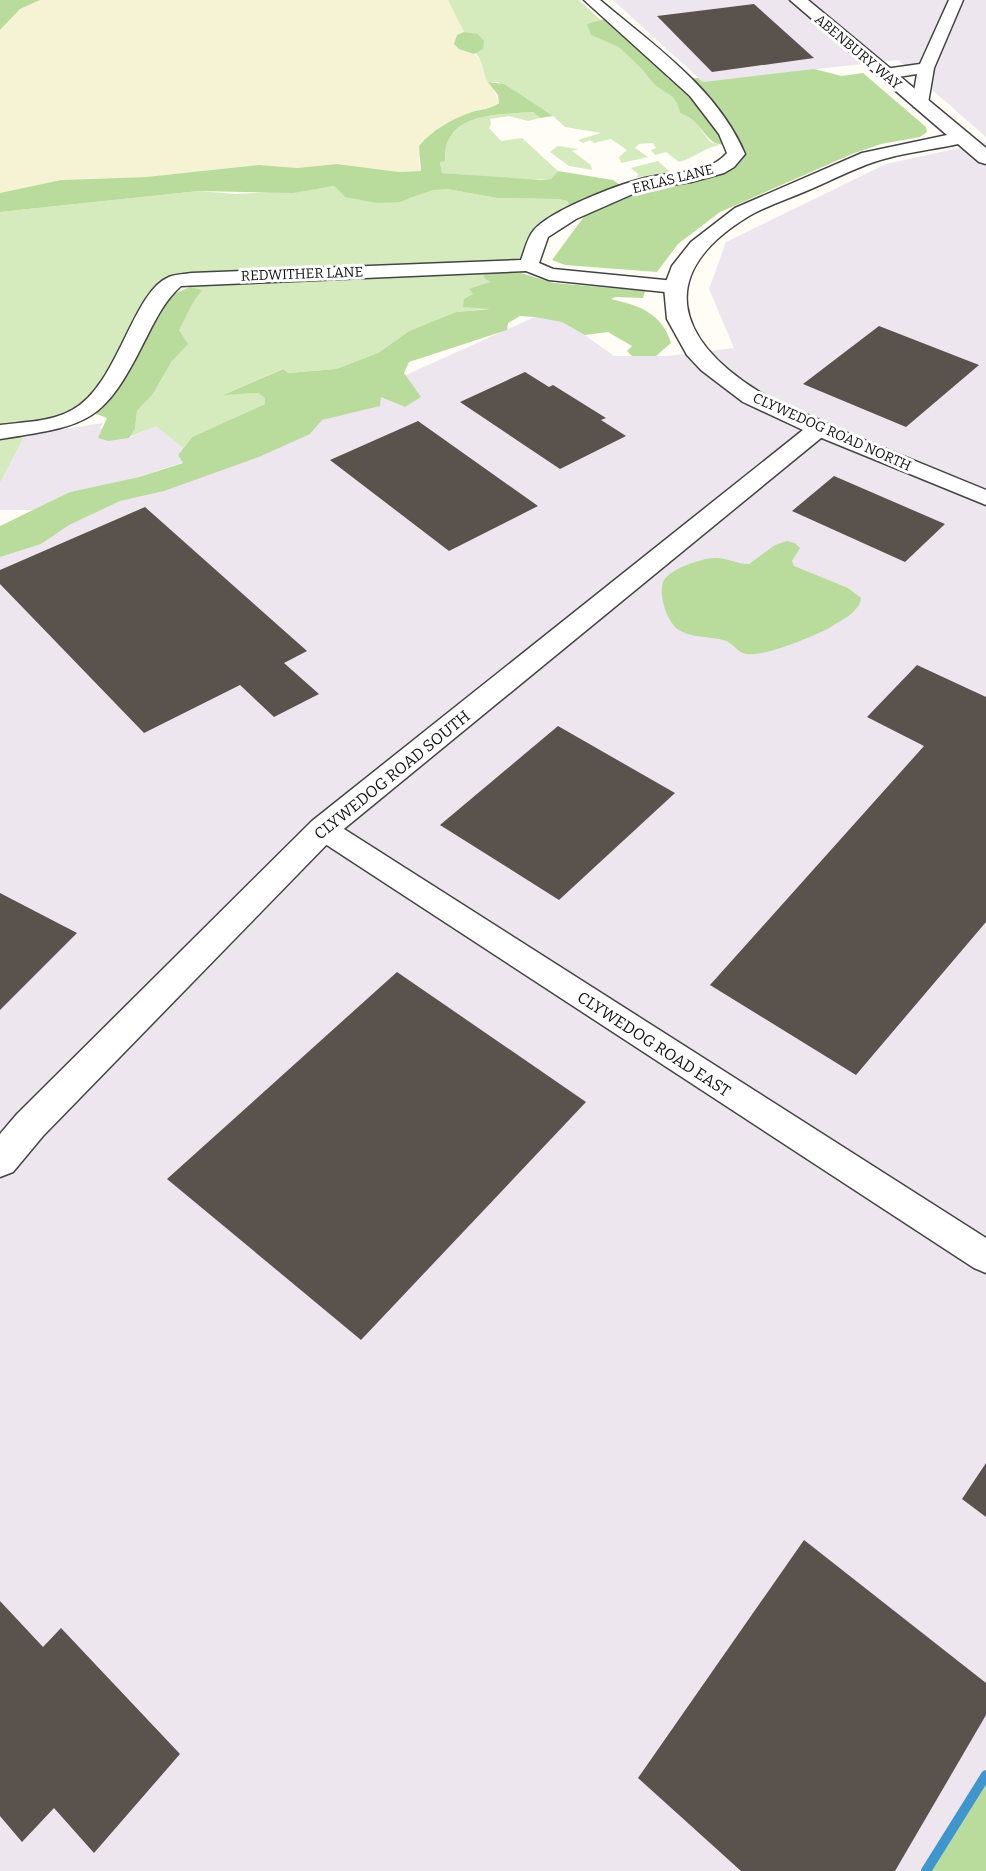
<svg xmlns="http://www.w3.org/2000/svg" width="986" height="1871" font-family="Bitter,serif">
	<rect width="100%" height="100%" fill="#fffdf5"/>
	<g fill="#eee6ef">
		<path d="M 613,0 L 986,0 L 986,137 L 898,60 L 703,82 Z"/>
		<path d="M 986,142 L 986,1776 L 928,1871 L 0,1871 L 0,538 L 271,436 L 550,310 L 614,356 L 668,356 L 734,348 L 709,289 L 726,242 L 886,164 Z"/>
		<path d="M 103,423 L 100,428 L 129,438 L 156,425 L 183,448 L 178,455 L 184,462 L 139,477 L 70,492 L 36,510 L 0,510 L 0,483 L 25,435 Z"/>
	</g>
	<path fill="#f6f3d4" d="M 40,0 L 448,0 L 474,54 L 482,63 L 499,102 L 493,107 L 479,110 L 418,158 L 421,171 L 399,172 L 337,164 L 297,168 L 259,165 L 146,177 L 75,179 L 0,193 L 0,31 L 20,9 Z"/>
	<g fill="#d5ebbd">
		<path d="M 448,0 L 579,0 L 677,91 L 680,113 L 695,121 L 710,142 L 720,145 C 704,147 695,158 679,162 L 666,152 L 655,155 L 651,150 L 656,148 L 653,143 L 639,144 L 635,148 L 648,157 L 621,163 L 619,157 L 627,150 L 611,139 L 594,143 L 590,140 L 583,143 L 578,140 L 601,133 L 565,127 L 553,116 L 498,82 L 488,82 C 483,75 484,66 480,60 C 468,41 458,21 448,0 Z"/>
		<path d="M 533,112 L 540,118 L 528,121 L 509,116 L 490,119 L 491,124 L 489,128 L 501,141 L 522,138 L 558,171 L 551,179 L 528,180 L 442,173 L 440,161 L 445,161 C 443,112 499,115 533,112 Z"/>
		<path d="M 558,146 L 578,149 L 572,151 L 591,165 L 592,170 L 569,166 L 550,152 Z"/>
		<path d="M 658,161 L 670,172 L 668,176 L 637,177 L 638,174 L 631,168 Z"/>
		<path d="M 334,186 L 345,197 L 409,199 L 432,189 L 447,189 L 497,198 L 558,199 L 567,201 L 572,209 C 561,214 539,219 533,230 C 526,242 530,252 519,261 L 174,280 C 158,305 102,399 80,410 C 55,421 27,424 0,429 L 0,212 L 199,191 L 236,194 L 309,190 Z"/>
		<path d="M 485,272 L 483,277 L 491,282 L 473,294 L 464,307 L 494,308 L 456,312 L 409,331 L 378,353 L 336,369 L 288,373 L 282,369 L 225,394 L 258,393 L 265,398 L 265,404 L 192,437 L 183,448 L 156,426 L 129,437 L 135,429 L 137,411 L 153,394 L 172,361 L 187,344 L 179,330 C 187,317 192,300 203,290 L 190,287 L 204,284 L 344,277 L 345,280 L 353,280 L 354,277 Z"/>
		<path d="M 25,435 L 0,483 L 0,439 Z"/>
	</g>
	<g fill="#b9dc9c">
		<path d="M 0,0 L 40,0 L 20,9 L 0,30 Z"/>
		<path d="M 604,19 C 628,31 655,56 668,79 L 698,78 L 703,82 L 814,69 L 842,76 L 863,73 L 926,127 L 927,132 L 920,137 L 881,144 L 852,154 L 720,212 L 678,244 L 657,272 L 565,265 L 552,260 L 586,214 L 643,187 L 709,175 L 735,166 C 747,141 734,133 718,116 L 729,144 C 711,147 708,136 697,124 C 693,119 686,116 680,113 L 678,105 L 673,97 L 655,85 L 641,68 L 619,47 L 591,35 L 587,24 Z"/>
		<path d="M 464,32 L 478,34 L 484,41 L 483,49 L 474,54 L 459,49 L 454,44 L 457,35 Z"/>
		<path d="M 488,82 L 504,84 L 553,116 L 540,118 L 533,112 C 498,115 443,112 445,161 L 440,162 L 442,173 L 540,180 L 551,179 L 558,171 L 613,180 L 620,185 L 616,192 L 572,209 L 567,201 L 558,199 L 497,198 L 447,189 L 432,190 L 400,202 L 377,203 L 345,197 L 334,186 L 293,193 L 199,191 L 0,212 L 0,193 L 61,180 L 146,177 L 259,165 L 297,168 L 337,164 L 399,172 L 421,171 L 419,146 C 432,130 452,119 472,112 C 482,109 491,109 499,103 L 498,95 Z"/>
		<path d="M 485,272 L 521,273 L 554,283 L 645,291 L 643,298 L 615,297 L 611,299 C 640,306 662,313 671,343 L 656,356 L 632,356 L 627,351 L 632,346 L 608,332 L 585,335 L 562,322 L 535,317 L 520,316 L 508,323 L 507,330 L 409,362 L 404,373 L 421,397 L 405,407 L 381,397 L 380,406 L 322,420 L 310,434 L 259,457 L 164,491 L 120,501 L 69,525 L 41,544 L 0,557 L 0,526 L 70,492 L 139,477 L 183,463 L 178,455 L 192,437 L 265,404 L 265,398 L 258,393 L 223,395 L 283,369 L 288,373 L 336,369 L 378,353 L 409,331 L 456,312 L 490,309 L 463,307 L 464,299 L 473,294 L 469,289 L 490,282 L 483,277 Z"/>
		<path d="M 190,287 L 203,290 C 192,300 187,317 179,330 L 188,344 L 172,361 L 153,394 L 137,411 L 135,429 L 129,438 L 108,441 L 98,438 L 107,418 L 93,413 L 173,294 Z"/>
		<path d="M 787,541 L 795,543 L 800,548 L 792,561 L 794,566 L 848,588 L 861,598 C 860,612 840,621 829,628 C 812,637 764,657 746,654 C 736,652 733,642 723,640 C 709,636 691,638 679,630 C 667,623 657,592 664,580 C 672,568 700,559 714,558 C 726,557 737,564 749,564 L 775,545 Z"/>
		<path d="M 986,1775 L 986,1871 L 926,1871 Z"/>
	</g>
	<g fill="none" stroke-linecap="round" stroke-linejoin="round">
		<path stroke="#3f96cf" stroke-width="10" d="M 926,1871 L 986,1775"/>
	</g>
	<g fill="#5a524d">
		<path d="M 754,4 L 814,58 L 712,72 L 657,16 Z"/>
		<path d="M 879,326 L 979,365 L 906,427 L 803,384 Z"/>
		<path d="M 525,372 L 549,387 L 553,385 L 606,418 L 601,420 L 626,436 L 560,469 L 460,402 Z"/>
		<path d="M 418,421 L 538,506 L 449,551 L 330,460 Z"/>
		<path d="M 834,476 L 945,524 L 905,562 L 792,511 Z"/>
		<path d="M 145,507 L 307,651 L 284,663 L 319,694 L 274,717 L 240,685 L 144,733 L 0,584 L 0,570 Z"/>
		<path d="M 917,665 L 986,697 L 986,922 L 856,1075 L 710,985 L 924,746 L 867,717 Z"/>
		<path d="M 558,726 L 675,793 L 559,900 L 440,825 Z"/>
		<path d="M 0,893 L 77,933 L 0,1010 Z"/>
		<path d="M 397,972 L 586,1102 L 361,1340 L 167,1179 Z"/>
		<path d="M 986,1463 L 986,1517 L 962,1499 Z"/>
		<path d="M 804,1540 L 986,1683 L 986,1715 L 895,1871 L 741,1871 L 638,1778 Z"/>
		<path d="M 0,1601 L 43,1647 L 61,1628 L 180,1754 L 94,1853 L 54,1808 L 22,1842 L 0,1816 Z"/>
	</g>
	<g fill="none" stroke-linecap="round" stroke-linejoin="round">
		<g stroke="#444" stroke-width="3">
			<g id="minor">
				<path d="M 584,0 L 600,0 C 653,45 717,88 745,154 L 734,167 L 724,173 L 691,182 L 644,189 L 576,219 L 548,237 L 539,263 L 553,269 L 675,281 L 682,283 L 685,287 L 682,291 L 675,293 L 549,280 L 526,271 L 181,286 C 163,302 154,323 143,344 C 102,426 86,425 0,439 L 0,425 C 24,422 51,422 72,410 C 118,386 132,292 169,277 C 176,274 185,274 192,273 L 521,260 C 525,250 527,238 534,230 C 551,210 623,182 650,177 C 676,171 708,175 727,153 L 719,134 L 690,96 Z"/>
				<path d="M 949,0 L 963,0 L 934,68 L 928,103 L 926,107 L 914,107 L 912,103 L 917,74 L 885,79 L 877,74 L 885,69 L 920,64 Z"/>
				<path d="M 820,422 L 986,490 L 986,505 L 812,434 L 809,429 L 812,424 Z"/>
				<path d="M 323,819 L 333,822 L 986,1238 L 986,1273 L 974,1268 L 313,836 L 309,829 L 313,822 Z"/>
			</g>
		</g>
		<g stroke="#444" stroke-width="3">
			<path id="tertiary" d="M 790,0 L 808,0 L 986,148 L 986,164 L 979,162 L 958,144 C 931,150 900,153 874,162 C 853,169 832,180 811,189 C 791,198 768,205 749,216 C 655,273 675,339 758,391 C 780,405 806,413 828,424 L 832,429 L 334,837 L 43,1136 L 13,1172 L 0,1177 L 0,1134 L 17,1114 L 312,821 L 803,430 L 743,402 L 701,370 L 687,355 L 667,319 L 664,287 L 672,266 L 691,242 L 735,208 L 862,153 L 947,135 Z"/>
		</g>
		<use href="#minor" fill="#fff" fill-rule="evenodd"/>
		<use href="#tertiary" fill="#fff" fill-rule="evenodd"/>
	</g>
	<g text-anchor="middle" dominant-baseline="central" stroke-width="6" stroke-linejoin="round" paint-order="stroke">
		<g font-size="14" fill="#111" stroke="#fff">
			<text transform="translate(858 52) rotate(40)">ABENBURY WAY</text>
			<text transform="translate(673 179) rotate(-14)">ERLAS LANE</text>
			<text transform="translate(302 274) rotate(-2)">REDWITHER LANE</text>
			<text transform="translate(832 432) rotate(24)">CLYWEDOG ROAD NORTH</text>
		</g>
		<g font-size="16" fill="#111" stroke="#fff">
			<text transform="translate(392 775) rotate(-39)">CLYWEDOG ROAD SOUTH</text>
			<text transform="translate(654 1044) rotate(33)">CLYWEDOG ROAD EAST</text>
		</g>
	</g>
</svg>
